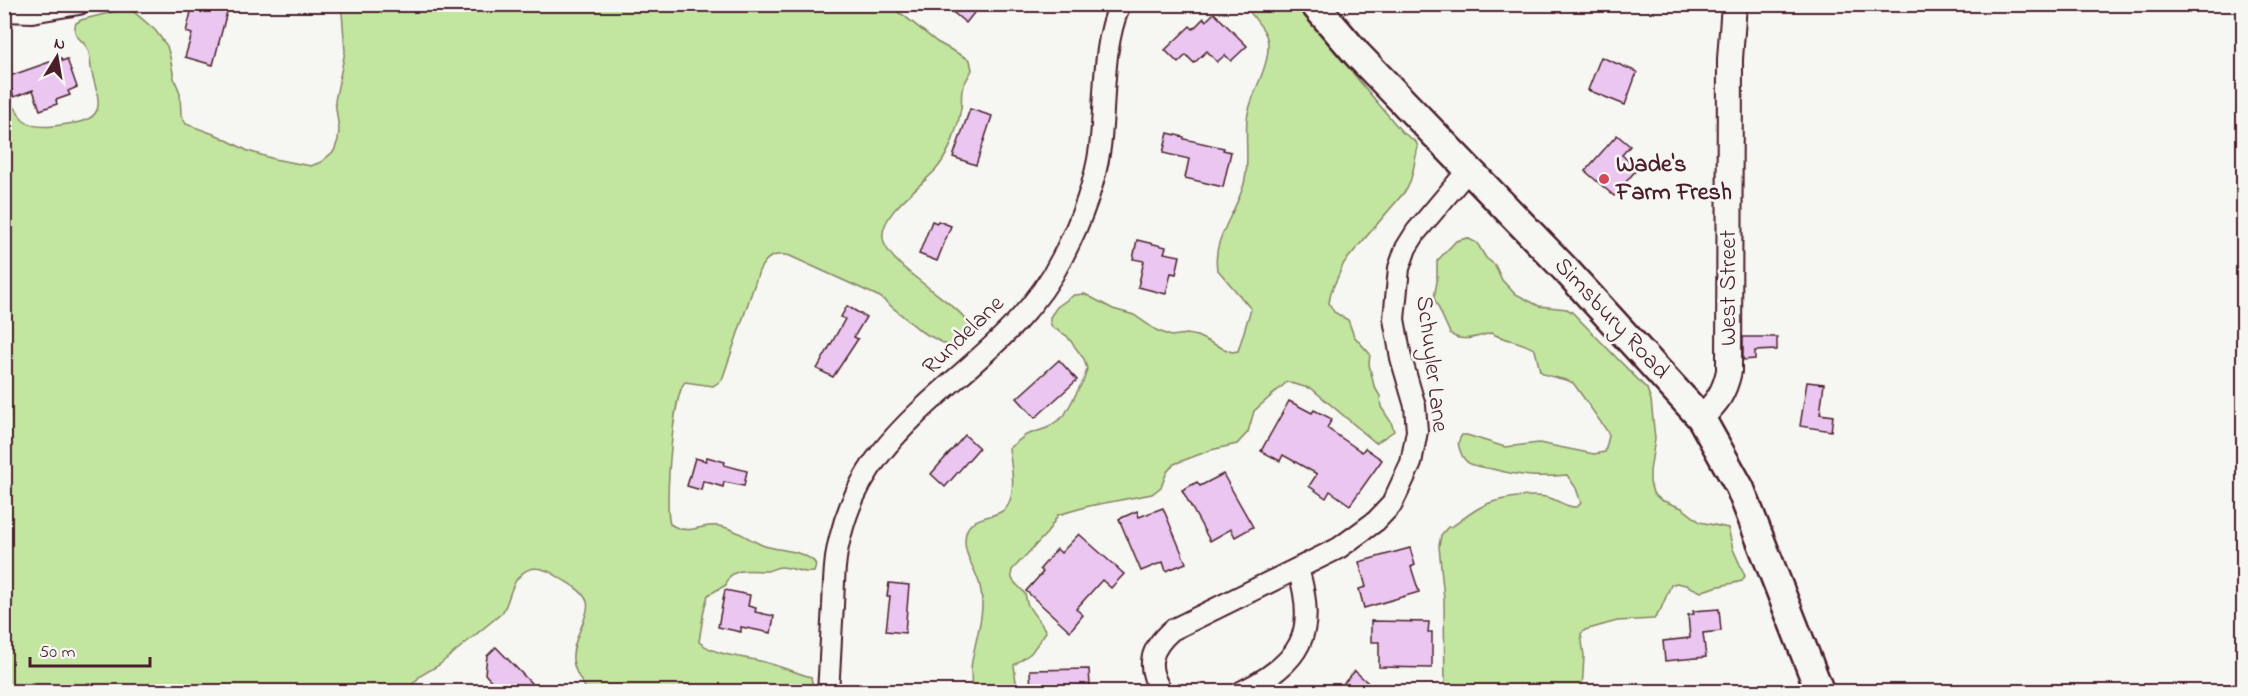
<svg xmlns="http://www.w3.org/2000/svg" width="2248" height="696" font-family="'Indie Flower',sans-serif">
	<rect width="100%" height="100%" fill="#f6f6f2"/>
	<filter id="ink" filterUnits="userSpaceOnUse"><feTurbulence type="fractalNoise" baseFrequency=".0167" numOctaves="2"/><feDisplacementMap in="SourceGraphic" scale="12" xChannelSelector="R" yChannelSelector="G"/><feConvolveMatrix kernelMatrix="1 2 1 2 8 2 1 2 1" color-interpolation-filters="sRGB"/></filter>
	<g filter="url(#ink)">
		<g fill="#c2e59f" stroke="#868265" stroke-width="1.5">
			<path d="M 320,5 L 885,5 L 903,15 L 937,42 L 970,60 L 972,70 C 969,76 964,83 962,90 C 961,96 962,102 961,108 C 958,128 950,152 938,167 C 924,185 880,212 883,238 C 886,268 968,307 970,328 L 955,343 L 949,346 L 922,332 L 880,297 L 790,256 C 774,252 766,257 759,271 L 722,380 L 713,386 L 685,382 C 673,393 664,506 670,524 C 691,537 699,523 719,526 C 735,528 748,539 762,545 C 778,551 798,549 812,560 C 817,563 816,567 814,572 C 803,574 792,567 781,567 C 776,567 772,570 767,571 C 752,571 729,566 726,585 L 708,595 L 704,610 L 699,642 C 719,658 748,656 771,664 C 784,668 797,673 811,677 L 814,691 L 588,691 C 566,662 571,652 584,620 C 586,614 589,608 587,602 C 583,590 569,584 560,578 C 543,566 526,562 514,584 C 509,594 508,604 502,613 L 439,665 L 420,676 L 407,691 L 5,691 L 5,101 C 8,104 13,106 16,109 C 19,113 20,118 24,121 C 37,131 59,125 74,123 C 108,118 98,98 92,73 C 90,66 91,57 88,50 C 84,39 71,38 76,23 L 81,20 L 124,9 L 134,12 L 155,30 L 167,46 L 170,57 L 174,78 L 180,93 L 181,115 L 186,124 L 219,136 L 248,151 L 274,159 L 311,166 L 321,162 L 334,151 L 338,140 L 339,130 L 335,101 L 345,52 L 342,12 L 338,8 Z"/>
			<path d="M 1246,5 L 1296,5 L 1402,132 L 1416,142 L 1418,147 C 1414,161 1414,175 1407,189 L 1344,263 L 1331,292 L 1329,303 L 1334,312 L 1348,320 L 1354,336 L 1370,354 L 1369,364 L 1374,386 L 1380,396 L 1381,407 L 1391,422 L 1394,431 L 1376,443 L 1312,389 L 1287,382 L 1254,411 L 1248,432 L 1237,444 L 1211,450 L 1174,464 L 1167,472 L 1161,487 L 1152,494 L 1089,506 L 1058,515 L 1047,533 L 1012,570 C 1009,583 1019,584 1025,594 C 1026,596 1026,600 1027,603 C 1032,614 1041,621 1046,632 L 1031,653 L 1014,665 L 1017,691 L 971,691 C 972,684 971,676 971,668 C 974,641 987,613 980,586 C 976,568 961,553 966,533 C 971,512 1002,521 1009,503 C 1016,487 1011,465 1009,448 L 1026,435 L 1047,428 L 1064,416 L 1084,379 L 1087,369 L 1084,359 L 1067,336 L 1052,327 L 1050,322 L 1050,317 L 1057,307 L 1074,295 L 1085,294 L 1113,309 L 1134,315 L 1156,330 L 1171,336 L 1187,334 L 1197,336 L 1222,348 L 1232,352 L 1238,351 L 1251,309 L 1217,269 C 1212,240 1235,214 1243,187 C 1250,166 1245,141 1247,119 C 1250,94 1269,70 1268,44 C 1268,30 1251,17 1246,5 Z"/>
			<path d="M 1467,238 L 1477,243 L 1486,258 L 1495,265 L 1502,280 L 1514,293 L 1539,306 L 1567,309 L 1572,312 L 1647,389 L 1651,400 L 1655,439 L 1650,471 L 1650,482 L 1653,493 L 1661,500 L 1682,508 L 1700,522 L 1728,528 L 1733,549 L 1745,576 L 1742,581 C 1728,585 1714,586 1701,592 L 1686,585 L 1676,583 L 1671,585 L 1660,611 L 1654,619 L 1617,621 L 1585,630 L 1581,634 L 1584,656 L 1582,691 L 1445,691 L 1444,599 L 1439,546 L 1441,535 L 1448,527 L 1453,526 C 1462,520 1471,512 1481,507 C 1496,498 1530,494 1546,497 C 1558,499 1565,508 1577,507 L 1581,503 L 1576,488 L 1567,475 C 1537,478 1520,476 1492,469 C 1478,466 1466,467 1461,453 C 1458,445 1457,442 1462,435 L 1467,435 L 1505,447 L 1539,443 L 1594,454 L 1605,452 L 1609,436 L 1607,431 L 1574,384 C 1564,376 1550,380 1540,371 L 1535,350 C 1521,340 1505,341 1491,333 C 1478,336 1460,344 1450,333 L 1434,298 L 1437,282 L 1437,261 L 1456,241 Z"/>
		</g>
		<g fill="#eac6f0" stroke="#4a1f2b" stroke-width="1.5">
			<path d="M 193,4 L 229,4 L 213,65 L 185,57 L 192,34 L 186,32 Z"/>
			<path d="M 943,4 L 981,4 L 966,23 Z"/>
			<path d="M 1214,13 L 1247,46 L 1231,61 L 1225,55 L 1217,62 L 1207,51 L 1194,63 L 1186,55 L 1178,63 L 1165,50 L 1190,26 L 1193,29 L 1204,18 L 1206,21 Z"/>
			<path d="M 1601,57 L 1637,72 L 1625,105 L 1588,90 Z"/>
			<path d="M 61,58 L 62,61 L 67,59 L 77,87 L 68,91 L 70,95 L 56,100 L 57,104 L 40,110 L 33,90 L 14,97 L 7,77 Z"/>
			<path d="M 970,109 L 992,116 L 976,165 L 953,157 Z"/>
			<path d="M 1168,133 L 1184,137 L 1184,139 L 1224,148 L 1223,150 L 1231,152 L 1223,187 L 1185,178 L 1189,159 L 1163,153 Z"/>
			<path d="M 1617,135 L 1630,146 L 1622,155 L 1637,169 L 1614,196 L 1585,171 Z"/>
			<path d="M 932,221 L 937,223 L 938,221 L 951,226 L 937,261 L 919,254 Z"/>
			<path d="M 1137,240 L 1166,247 L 1164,253 L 1180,256 L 1176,274 L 1171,273 L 1166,294 L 1138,287 L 1144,261 L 1133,259 Z"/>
			<path d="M 847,306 L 866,317 L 854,337 L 858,339 L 833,377 L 817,369 L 845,319 L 841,317 Z"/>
			<path d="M 1743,337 L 1777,337 L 1777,350 L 1755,351 L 1755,359 L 1743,360 Z"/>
			<path d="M 1059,360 L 1077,380 L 1035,418 L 1017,398 Z"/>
			<path d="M 1807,382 L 1824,384 L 1820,414 L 1833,416 L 1831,431 L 1800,426 Z"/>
			<path d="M 1289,401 L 1312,413 L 1314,410 L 1332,419 L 1327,428 L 1362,452 L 1365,448 L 1382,460 L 1350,505 L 1330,491 L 1326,498 L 1309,486 L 1317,474 L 1283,455 L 1280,461 L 1261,451 Z"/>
			<path d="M 965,435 L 979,448 L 945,487 L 931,474 Z"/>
			<path d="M 707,457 L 725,462 L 724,465 L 747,471 L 744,486 L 724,482 L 723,487 L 703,481 L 701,490 L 687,486 L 695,458 L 706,461 Z"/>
			<path d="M 1223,474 L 1253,527 L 1235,537 L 1231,529 L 1210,541 L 1182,490 L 1197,482 L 1200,486 Z"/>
			<path d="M 1163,508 L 1186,563 L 1166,571 L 1163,562 L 1141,571 L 1119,519 L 1137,511 L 1139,517 Z"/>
			<path d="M 1079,534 L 1124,574 L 1111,588 L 1102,580 L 1076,609 L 1083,615 L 1070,631 L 1026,591 L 1043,572 L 1040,569 L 1057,549 L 1061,553 Z"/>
			<path d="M 1410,548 L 1415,565 L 1411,567 L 1419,592 L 1364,608 L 1359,589 L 1366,587 L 1359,562 Z"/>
			<path d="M 889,583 L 909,585 L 905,633 L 886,631 L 890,596 L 887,596 Z"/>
			<path d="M 725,590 L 750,595 L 748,606 L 756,608 L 755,612 L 774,616 L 771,633 L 741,627 L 741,632 L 718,627 Z"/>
			<path d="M 1719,609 L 1721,631 L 1703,633 L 1706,657 L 1665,661 L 1663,641 L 1690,638 L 1688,615 L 1694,614 L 1693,611 Z"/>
			<path d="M 1371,621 L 1429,622 L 1428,632 L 1432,632 L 1432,668 L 1379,667 L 1379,642 L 1371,642 Z"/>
			<path d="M 496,647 L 531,683 L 522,692 L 501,692 L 485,674 L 487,656 Z"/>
			<path d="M 1089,669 L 1090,686 L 1076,686 L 1076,692 L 1031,692 L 1030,670 Z"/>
			<path d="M 1355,671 L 1378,692 L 1349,692 L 1342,685 Z"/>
		</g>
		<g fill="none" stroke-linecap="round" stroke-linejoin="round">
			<g stroke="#4a1f2b" stroke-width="24">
				<g id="minor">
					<path d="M 4,11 L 32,12 L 79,4"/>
					<path d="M 828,692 C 830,663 831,634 833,606 C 834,583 834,560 840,538 C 847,508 862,477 881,453 C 936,383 1021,341 1062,258 C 1080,223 1095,186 1100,147 C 1106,100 1101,49 1120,4"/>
					<path d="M 1162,692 C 1145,667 1150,649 1172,630 L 1339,548 L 1376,521 L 1392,504 L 1411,463 L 1417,431 L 1415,406 L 1401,358 L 1394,319 L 1399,268 L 1406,248 L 1416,232 L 1469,169"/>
					<path d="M 1241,692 C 1301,663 1318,633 1298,569"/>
				</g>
			</g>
			<g stroke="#4a1f2b" stroke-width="28">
				<path id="tertiary" d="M 1701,418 C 1717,402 1724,394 1729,371 L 1730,59 L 1734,4"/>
			</g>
			<g stroke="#4a1f2b" stroke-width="32">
				<path id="secondary" d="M 1314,4 L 1357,54 L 1565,269 L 1701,418 L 1740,488 L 1820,692"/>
			</g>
			<use href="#minor" stroke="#f6f6f2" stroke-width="20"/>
			<use href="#tertiary" stroke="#f6f6f2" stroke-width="24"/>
			<use href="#secondary" stroke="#f6f6f2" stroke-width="27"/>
		</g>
	</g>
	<circle fill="#d1495b" stroke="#f6f6f2" stroke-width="2" cx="1604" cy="179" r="6"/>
	<g text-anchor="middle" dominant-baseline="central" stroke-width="5" stroke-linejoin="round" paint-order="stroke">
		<g font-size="24" font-weight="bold" fill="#4a1f2b" stroke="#f6f6f2" text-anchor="start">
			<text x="1616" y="165">Wade's<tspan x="1616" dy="28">Farm Fresh</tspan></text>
		</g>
		<g font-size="24" fill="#4a1f2b" stroke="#f6f6f2">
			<text transform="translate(1729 288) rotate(-90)">West Street</text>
			<text transform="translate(1611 319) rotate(47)">Simsbury Road</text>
			<text transform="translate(964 336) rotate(-44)">Rundelane</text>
			<text transform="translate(1431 364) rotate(83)">Schuyler Lane</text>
		</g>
	</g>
	<rect width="2248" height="696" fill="none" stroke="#f6f6f2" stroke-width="24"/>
	<rect x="12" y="12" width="2224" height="672" fill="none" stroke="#4a1f2b" stroke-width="2" filter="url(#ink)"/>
	<g transform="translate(57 57) rotate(11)" stroke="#f6f6f2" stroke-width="4.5" paint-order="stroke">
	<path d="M0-4.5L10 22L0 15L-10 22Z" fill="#4a1f2b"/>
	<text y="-9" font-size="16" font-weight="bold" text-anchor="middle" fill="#4a1f2b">N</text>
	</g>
	<path d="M30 657v9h120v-9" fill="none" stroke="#4a1f2b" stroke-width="3"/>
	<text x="39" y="657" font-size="18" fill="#4a1f2b" stroke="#f6f6f2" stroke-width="4.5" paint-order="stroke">50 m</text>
</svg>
